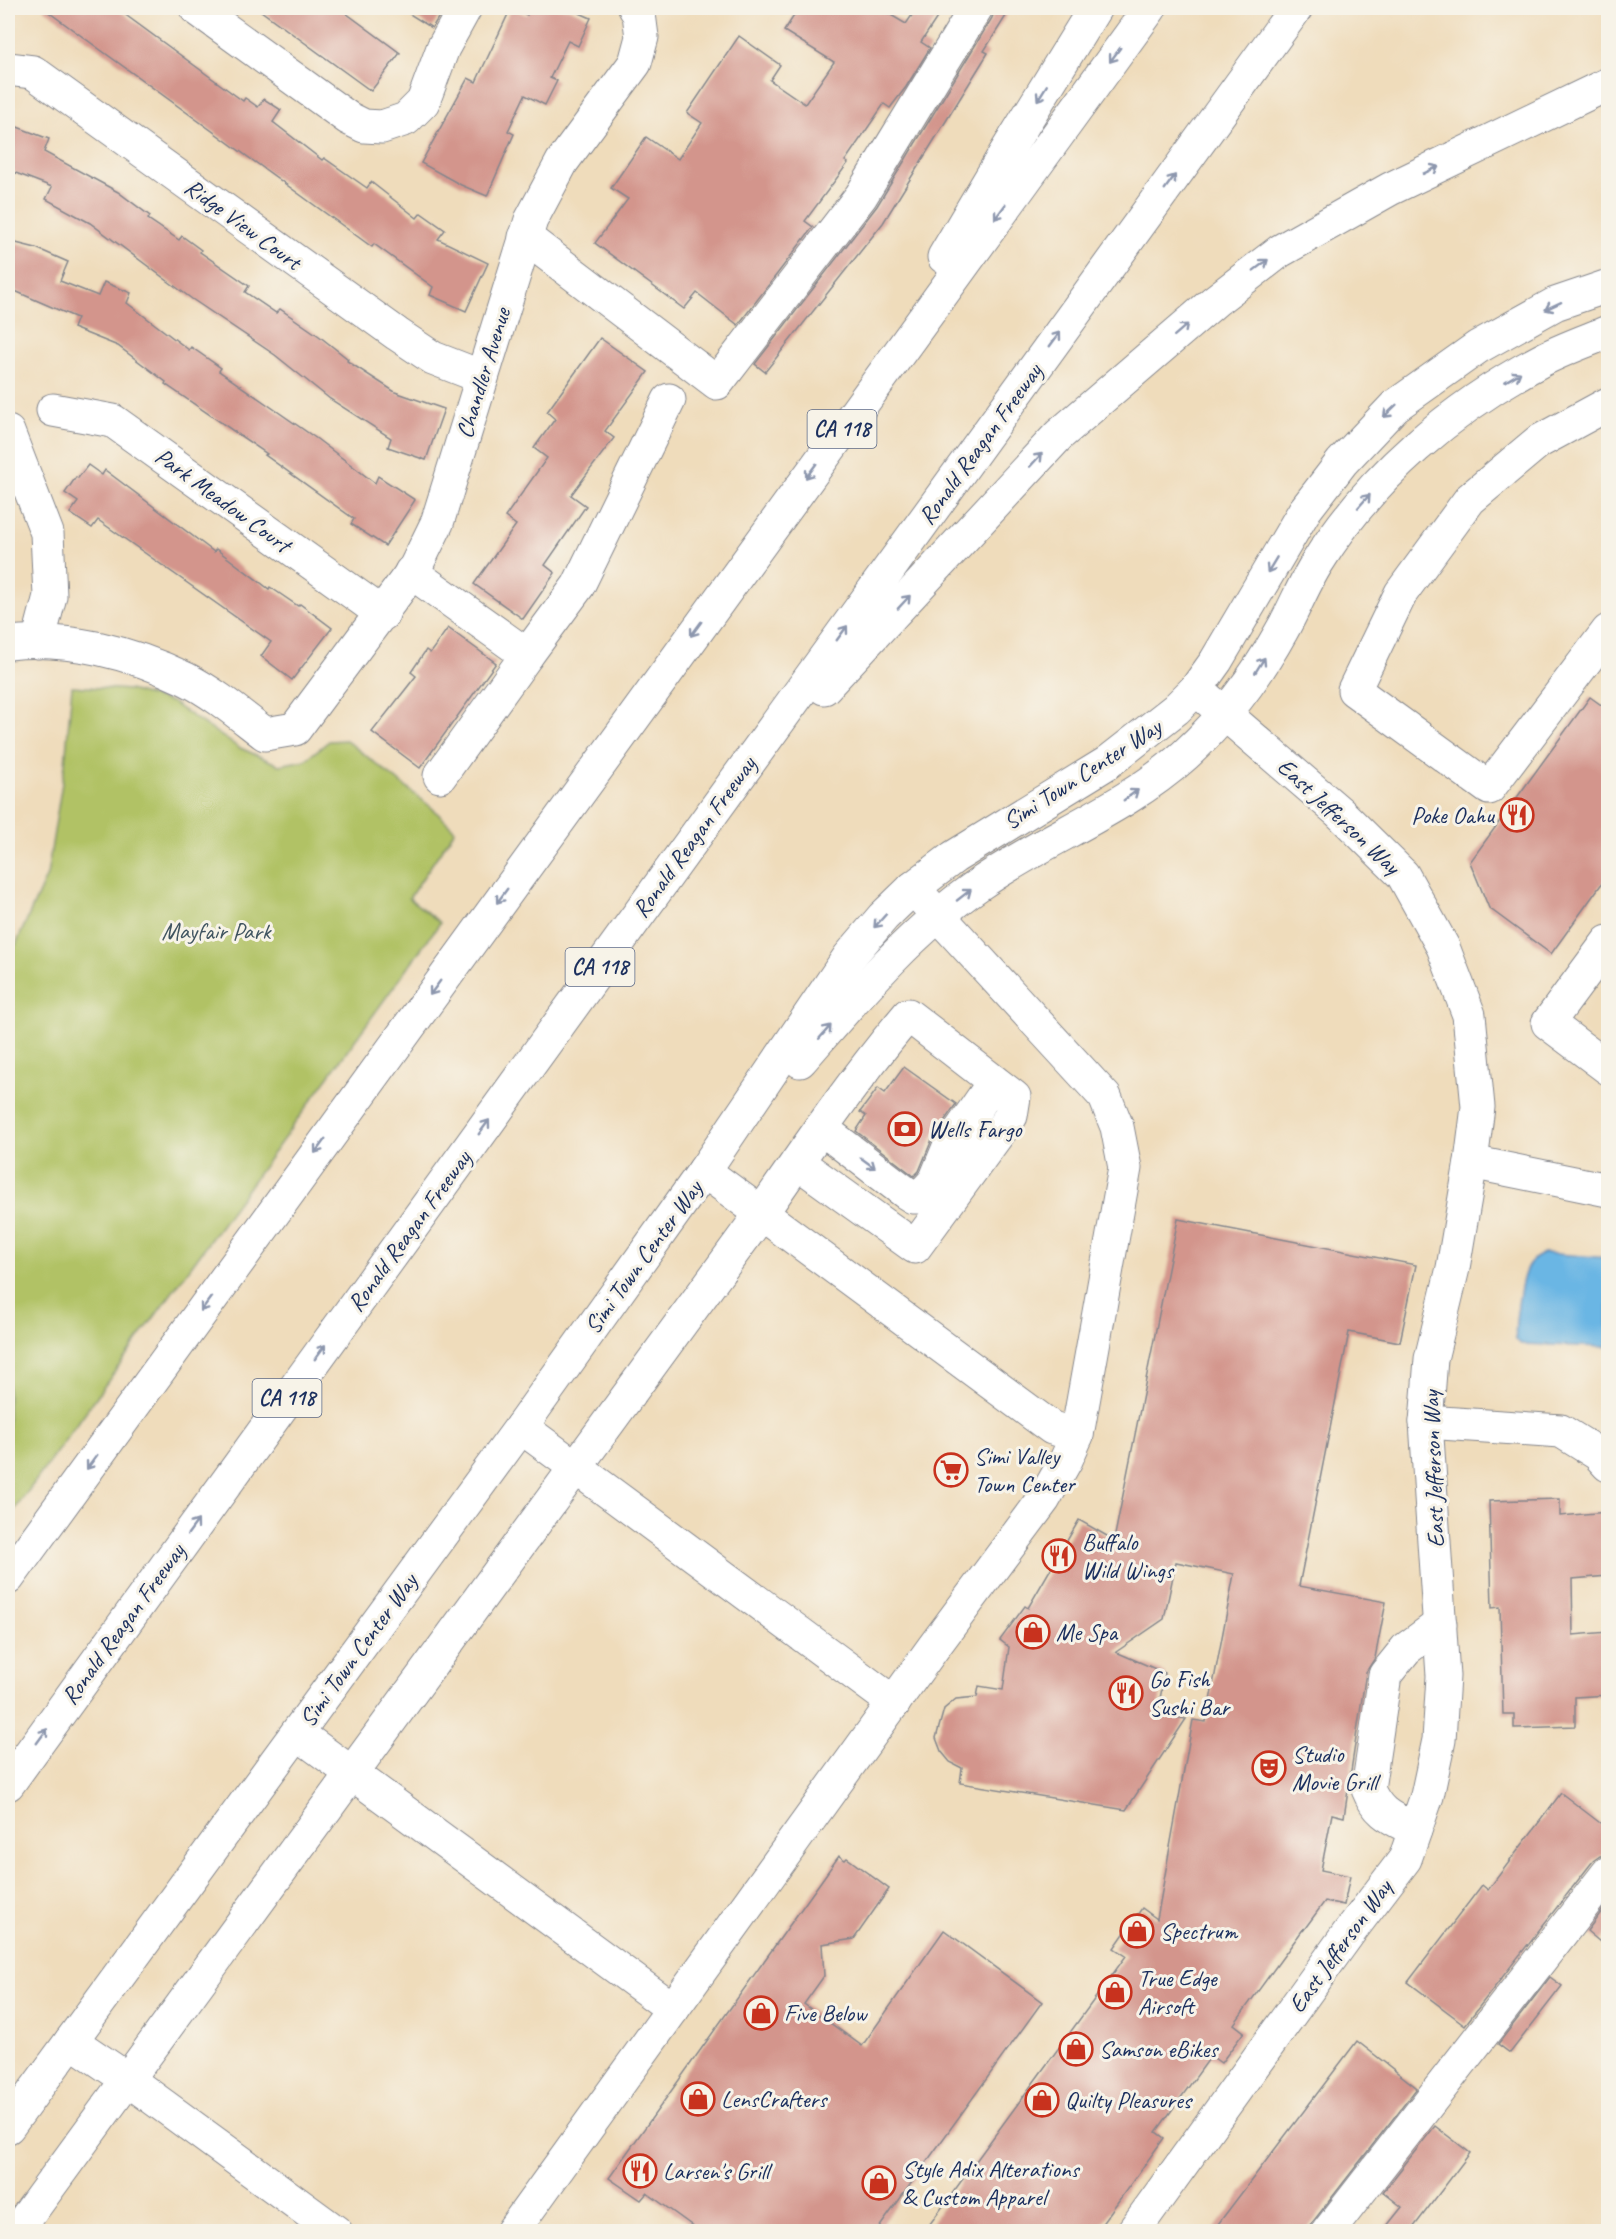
<svg xmlns="http://www.w3.org/2000/svg" width="1616" height="2239" font-family="Caveat,sans-serif">
	<rect width="100%" height="100%" fill="#f7f3e8"/>
	<filter id="ink" filterUnits="userSpaceOnUse"><feTurbulence type="fractalNoise" baseFrequency=".0167" numOctaves="2"/><feDisplacementMap in="SourceGraphic" scale="12" xChannelSelector="R" yChannelSelector="G"/><feConvolveMatrix kernelMatrix="1 2 1 2 8 2 1 2 1" color-interpolation-filters="sRGB"/></filter>
	<filter id="wash" filterUnits="userSpaceOnUse"><feTurbulence type="fractalNoise" baseFrequency=".008" numOctaves="4" result="noise"/><feDisplacementMap in="SourceGraphic" scale="24" xChannelSelector="R" yChannelSelector="G"/><feGaussianBlur stdDeviation="1.35" result="paint"/><feColorMatrix in="noise" values="0 0 0 0 0 0 0 0 0 0 0 0 0 0 0 0 0 1.4 0 .05"/><feComposite in="paint" operator="in"/></filter>
	<g filter="url(#wash)">
		<rect width="100%" height="100%" fill="#efdcbb"/>
		<path fill="#b1c265" stroke="#667862" stroke-width="1.5" d="M 72,686 L 129,690 L 171,702 L 238,747 L 279,765 L 305,760 L 329,741 L 346,740 L 431,807 L 455,830 L 409,898 L 440,923 L 8,1519 L 8,962 L 47,875 L 65,764 Z"/>
		<path fill="#6bb6e4" stroke="#4372a1" stroke-width="1.5" d="M 1544,1253 L 1608,1258 L 1608,1347 L 1521,1344 L 1516,1340 C 1514,1326 1520,1282 1527,1268 C 1530,1260 1536,1257 1544,1253 Z"/>
		<g id="blocks">
			<g fill="#d3958c">
				<path d="M 43,8 L 116,8 L 243,101 L 245,98 L 258,107 L 264,99 L 281,110 L 273,122 L 322,160 L 324,158 L 367,188 L 371,182 L 417,218 L 421,213 L 445,230 L 438,239 L 488,263 L 466,311 L 430,295 L 433,287 L 374,244 L 372,247 Z"/>
				<path d="M 257,8 L 339,8 L 400,53 L 371,91 Z"/>
				<path d="M 400,8 L 444,8 L 432,28 Z"/>
				<path d="M 511,8 L 527,15 L 530,8 L 568,8 L 591,18 L 578,46 L 568,41 L 550,78 L 557,81 L 545,105 L 525,95 L 508,131 L 514,134 L 487,196 L 461,185 L 421,163 L 468,78 L 476,82 Z"/>
				<path d="M 799,8 L 879,8 L 906,24 L 917,8 L 954,8 L 950,15 L 942,10 L 921,42 L 930,48 L 906,87 L 890,108 L 884,104 L 845,161 L 848,163 L 805,221 L 813,227 L 738,325 L 697,293 L 684,309 L 595,243 L 628,199 L 611,188 L 646,137 L 678,159 L 702,123 L 687,113 L 739,36 L 780,65 L 770,80 L 805,104 L 834,62 L 784,31 Z"/>
				<path d="M 995,8 L 1011,8 L 984,51 L 988,53 L 883,223 L 765,372 L 755,364 L 877,206 L 992,18 Z"/>
				<path d="M 12,125 L 49,139 L 44,152 L 118,192 L 150,216 L 148,219 L 179,240 L 182,236 L 201,250 L 200,252 L 249,286 L 245,292 L 276,313 L 280,309 L 319,336 L 348,359 L 347,361 L 395,392 L 444,409 L 426,460 L 388,447 L 391,438 L 330,399 L 275,355 L 192,299 L 90,223 L 46,199 L 52,187 L 8,170 L 8,136 Z"/>
				<path d="M 8,241 L 36,248 L 68,262 L 60,281 L 98,296 L 104,282 L 131,293 L 127,303 L 189,350 L 191,347 L 221,368 L 219,371 L 317,439 L 375,483 L 378,476 L 415,500 L 385,546 L 351,524 L 354,519 L 265,455 L 267,454 L 165,384 L 166,382 L 118,346 L 73,328 L 77,318 L 8,288 Z"/>
				<path d="M 600,338 L 648,372 L 605,431 L 614,438 L 571,495 L 586,506 L 545,565 L 555,573 L 523,619 L 474,584 L 516,525 L 505,517 L 547,458 L 534,448 L 555,419 L 547,412 Z"/>
				<path d="M 88,465 L 102,475 L 105,470 L 214,552 L 216,549 L 269,589 L 270,587 L 298,606 L 300,604 L 332,628 L 292,680 L 261,656 L 271,642 L 98,520 L 92,528 L 70,513 L 78,502 L 65,493 L 76,477 L 78,478 Z"/>
				<path d="M 448,628 L 496,663 L 420,768 L 372,732 L 416,676 L 411,672 L 426,650 L 430,653 Z"/>
				<path d="M 1590,697 L 1608,710 L 1608,875 L 1551,954 L 1489,908 L 1470,862 Z"/>
				<path d="M 904,1067 L 956,1104 L 933,1137 L 919,1171 L 914,1176 L 856,1131 L 866,1116 L 860,1112 L 878,1088 L 885,1093 Z"/>
				<path d="M 1178,1219 L 1416,1265 L 1400,1342 L 1349,1332 L 1299,1586 L 1386,1602 L 1375,1658 L 1366,1672 L 1344,1817 L 1332,1814 L 1321,1870 L 1350,1876 L 1344,1905 L 1325,1901 L 1303,1931 L 1304,1928 L 1234,2024 L 1244,2032 L 1221,2063 L 1211,2056 L 1156,2132 L 1164,2138 L 1096,2232 L 924,2232 L 1126,1956 L 1114,1948 L 1142,1908 L 1157,1919 L 1193,1720 L 1206,1722 L 1234,1574 L 1176,1562 L 1164,1619 L 1116,1652 L 1165,1673 L 1157,1714 L 1186,1719 L 1126,1810 L 960,1783 L 962,1768 L 950,1762 L 941,1751 L 936,1738 L 944,1709 L 956,1699 L 977,1697 L 979,1686 L 1003,1690 L 1009,1647 L 1000,1640 L 1025,1606 L 1028,1608 L 1079,1520 L 1114,1540 Z"/>
				<path d="M 1560,1499 L 1560,1516 L 1608,1512 L 1608,1576 L 1572,1579 L 1573,1635 L 1608,1632 L 1608,1695 L 1575,1697 L 1575,1726 L 1514,1728 L 1514,1714 L 1503,1714 L 1500,1607 L 1492,1608 L 1489,1501 Z"/>
				<path d="M 1561,1793 L 1608,1829 L 1608,1855 L 1600,1856 L 1593,1861 L 1465,2025 L 1408,1982 L 1482,1885 L 1488,1890 Z"/>
				<path d="M 839,1856 L 845,1860 L 847,1858 L 889,1889 L 854,1939 L 822,1944 L 824,1976 L 804,2004 L 862,2046 L 944,1930 L 1042,2002 L 876,2232 L 701,2232 L 647,2193 L 641,2200 L 609,2178 Z"/>
				<path d="M 1608,1903 L 1608,1932 L 1600,1942 L 1587,1931 Z"/>
				<path d="M 1550,1977 L 1562,1986 L 1510,2053 L 1498,2044 Z"/>
				<path d="M 1357,2041 L 1417,2088 L 1305,2232 L 1212,2232 Z"/>
				<path d="M 1435,2126 L 1470,2153 L 1410,2232 L 1382,2232 L 1402,2207 L 1383,2192 Z"/>
			</g>
		</g>
	</g>
	<g filter="url(#ink)">
		<use href="#blocks" fill-opacity="0" stroke="#85868c" stroke-width="1.5"/>
		<g fill="none" stroke-linecap="round" stroke-linejoin="round">
			<g stroke="#85868c" stroke-width="35">
				<g id="minor">
					<path d="M 196,8 L 348,118 L 364,126 L 382,127 L 406,119 L 423,102 L 443,48 L 465,8"/>
					<path d="M 8,69 L 33,72 L 397,334 L 433,358 L 482,377"/>
					<path d="M 525,237 L 717,383 L 861,196 L 976,8"/>
					<path d="M 1608,404 L 1538,442 L 1470,499 L 1401,593 L 1354,690 L 1489,788 L 1608,631"/>
					<path d="M 53,410 L 113,421 L 383,614"/>
					<path d="M 8,432 L 47,533 L 50,596 L 38,642"/>
					<path d="M 411,572 L 527,655 L 578,586 L 669,400"/>
					<path d="M 8,643 C 68,636 132,653 186,679 C 214,693 239,714 265,734 L 295,729 L 415,568 L 437,523 L 531,220 L 562,162 L 635,63 L 642,37 L 639,14 L 635,8"/>
					<path d="M 440,776 L 527,655"/>
					<path d="M 1608,942 L 1548,1023 L 1608,1068"/>
					<path d="M 800,1061 C 855,998 909,933 978,885 C 1045,838 1124,810 1185,755 C 1223,720 1256,677 1281,632 C 1294,610 1303,585 1317,563 C 1370,477 1453,407 1542,360 C 1563,349 1586,341 1608,332"/>
					<path d="M 821,1128 L 905,1192 L 913,1197 L 920,1197 L 935,1181 L 949,1147 L 994,1082"/>
					<path d="M 1471,1162 L 1608,1190"/>
					<path d="M 704,1171 L 1052,1428 L 1077,1435"/>
					<path d="M 1426,1422 L 1561,1431 L 1598,1454 L 1608,1465"/>
					<path d="M 521,1427 L 894,1703"/>
					<path d="M 297,1733 L 673,2009"/>
					<path d="M 1415,1830 C 1392,1818 1378,1814 1368,1789 L 1385,1675 L 1406,1649 L 1440,1624"/>
					<path d="M 71,2041 L 127,2079 L 336,2232"/>
					<path d="M 8,2127 L 521,1427 L 704,1171 L 849,957 L 883,917 L 913,888 L 954,857 L 1107,763 L 1176,709 L 1196,689 L 1216,661 L 1305,510 L 1342,462 L 1395,406 L 1478,347 L 1555,304 L 1608,286"/>
					<path d="M 16,2232 L 761,1214 C 808,1146 855,1078 908,1015 L 1014,1097 L 1011,1116 L 915,1247 L 797,1162"/>
					<path d="M 512,2232 L 933,1648 L 1044,1499 L 1066,1460 L 1077,1435 L 1125,1168 L 1117,1127 L 1105,1097 L 913,888"/>
					<path d="M 1133,2232 L 1348,1934 L 1405,1859 L 1427,1796 L 1439,1740 L 1443,1676 L 1426,1422 L 1431,1359 L 1453,1268 L 1471,1162 L 1478,1107 L 1469,1015 L 1443,947 L 1403,875 L 1339,812 L 1196,689"/>
					<path d="M 1328,2232 L 1608,1873"/>
				</g>
			</g>
			<g stroke="#85868c" stroke-width="35">
				<g id="highway">
					<path d="M 944,257 L 1005,154 L 1095,8"/>
					<path d="M 824,688 L 1059,435 L 1215,301 L 1280,251 L 1390,189 L 1608,84"/>
					<path d="M 8,1578 L 1150,8"/>
					<path d="M 8,1784 L 1296,8"/>
				</g>
			</g>
			<use href="#minor" stroke="#fff" stroke-width="33"/>
			<use href="#highway" stroke="#fff" stroke-width="33"/>
		</g>
		<defs><path id="oneway-shaft" d="M-6 0H5M1.5-3L5.5 0L1.5 3" fill="none" stroke-width="1.6" stroke-linecap="round" stroke-linejoin="round" transform="scale(1.5)"/></defs>
		<g stroke="#8d97ae">
			<use href="#oneway-shaft" transform="translate(1115 55) rotate(126)"/>
			<use href="#oneway-shaft" transform="translate(1042 93) rotate(122)"/>
			<use href="#oneway-shaft" transform="translate(1431 170) rotate(-26)"/>
			<use href="#oneway-shaft" transform="translate(1170 182) rotate(-54)"/>
			<use href="#oneway-shaft" transform="translate(1000 212) rotate(126)"/>
			<use href="#oneway-shaft" transform="translate(1261 265) rotate(-37)"/>
			<use href="#oneway-shaft" transform="translate(1553 306) rotate(155)"/>
			<use href="#oneway-shaft" transform="translate(1181 330) rotate(-41)"/>
			<use href="#oneway-shaft" transform="translate(1055 339) rotate(-54)"/>
			<use href="#oneway-shaft" transform="translate(1513 377) rotate(-31)"/>
			<use href="#oneway-shaft" transform="translate(1390 411) rotate(136)"/>
			<use href="#oneway-shaft" transform="translate(1036 460) rotate(-47)"/>
			<use href="#oneway-shaft" transform="translate(811 471) rotate(126)"/>
			<use href="#oneway-shaft" transform="translate(1364 501) rotate(-48)"/>
			<use href="#oneway-shaft" transform="translate(1272 565) rotate(121)"/>
			<use href="#oneway-shaft" transform="translate(904 602) rotate(-47)"/>
			<use href="#oneway-shaft" transform="translate(696 629) rotate(126)"/>
			<use href="#oneway-shaft" transform="translate(842 633) rotate(-54)"/>
			<use href="#oneway-shaft" transform="translate(1260 665) rotate(-58)"/>
			<use href="#oneway-shaft" transform="translate(1131 795) rotate(-36)"/>
			<use href="#oneway-shaft" transform="translate(964 895) rotate(-38)"/>
			<use href="#oneway-shaft" transform="translate(502 896) rotate(126)"/>
			<use href="#oneway-shaft" transform="translate(880 921) rotate(132)"/>
			<use href="#oneway-shaft" transform="translate(435 988) rotate(126)"/>
			<use href="#oneway-shaft" transform="translate(825 1032) rotate(-49)"/>
			<use href="#oneway-shaft" transform="translate(484 1127) rotate(-54)"/>
			<use href="#oneway-shaft" transform="translate(320 1146) rotate(126)"/>
			<use href="#oneway-shaft" transform="translate(868 1163) rotate(36)"/>
			<use href="#oneway-shaft" transform="translate(206 1304) rotate(126)"/>
			<use href="#oneway-shaft" transform="translate(320 1352) rotate(-54)"/>
			<use href="#oneway-shaft" transform="translate(92 1462) rotate(126)"/>
			<use href="#oneway-shaft" transform="translate(193 1527) rotate(-54)"/>
			<use href="#oneway-shaft" transform="translate(42 1736) rotate(-54)"/>
		</g>
	</g>
	<defs>
		<g id="restaurant-ring" transform="scale(1.725)"><circle r="9.5" fill="#f7f3e8" stroke="#c8321e" stroke-width="1.5"/><path d="M-5-6h1v4h1v-4h1v4h1v-4h1v5L-1.5 .5V6h-2V.5L-5-1ZM5-6V6H3V1.5H1.5Q1.5-4 5-6Z" fill="#c8321e"/></g>
		<g id="bank-ring" transform="scale(1.725)"><circle r="9.5" fill="#f7f3e8" stroke="#c8321e" stroke-width="1.5"/><path d="M-6-4H6V4H-6ZM0-2.3a2.3 2.3 0 1 0 0 4.6a2.3 2.3 0 1 0 0-4.6Z" fill="#c8321e"/></g>
		<g id="supermarket-ring" transform="scale(1.725)"><circle r="9.5" fill="#f7f3e8" stroke="#c8321e" stroke-width="1.5"/><path d="M-6-5.5h2.5l.6 2H6L4.5 2H-2.5L-4.4-4H-6ZM-1.5 3.2a1.3 1.3 0 1 0 .1 0ZM3 3.2a1.3 1.3 0 1 0 .1 0Z" fill="#c8321e"/></g>
		<g id="shop-ring" transform="scale(1.725)"><circle r="9.5" fill="#f7f3e8" stroke="#c8321e" stroke-width="1.5"/><path d="M-5-2.5h2.3a2.7 3.5 0 0 1 5.4 0H5L5.5 6h-11ZM-1.5-2.5h3a1.5 2.3 0 0 0-3 0Z" fill="#c8321e"/></g>
		<g id="theatre-ring" transform="scale(1.725)"><circle r="9.5" fill="#f7f3e8" stroke="#c8321e" stroke-width="1.5"/><path d="M-5-5.5Q0-4 5-5.5V0Q5 5 0 6Q-5 5-5 0ZM-3.3-2.5H-1v1.5H-3.3ZM1-2.5H3.3v1.5H1ZM-2.8 1Q0 5.5 2.8 1Z" fill="#c8321e"/></g>
	</defs>
	<g fill-rule="evenodd">
		<use href="#restaurant-ring" x="1517" y="815"/>
		<use href="#bank-ring" x="905" y="1129"/>
		<use href="#supermarket-ring" x="951" y="1470"/>
		<use href="#restaurant-ring" x="1059" y="1556"/>
		<use href="#shop-ring" x="1033" y="1632"/>
		<use href="#restaurant-ring" x="1126" y="1693"/>
		<use href="#theatre-ring" x="1269" y="1768"/>
		<use href="#shop-ring" x="1137" y="1931"/>
		<use href="#shop-ring" x="1115" y="1992"/>
		<use href="#shop-ring" x="761" y="2013"/>
		<use href="#shop-ring" x="1076" y="2049"/>
		<use href="#shop-ring" x="698" y="2099"/>
		<use href="#shop-ring" x="1042" y="2100"/>
		<use href="#restaurant-ring" x="640" y="2171"/>
		<use href="#shop-ring" x="879" y="2183"/>
	</g>
	<g text-anchor="middle" dominant-baseline="central" stroke-width="6" stroke-linejoin="round" paint-order="stroke">
		<g fill="#f7f3e8" stroke="#5d6a87" stroke-width="1.5">
			<rect x="807.5" y="410" width="69" height="38" rx="4.5"/>
			<rect x="565.5" y="948" width="69" height="38" rx="4.5"/>
			<rect x="252.5" y="1379" width="69" height="38" rx="4.5"/>
		</g>
		<g font-size="22" font-weight="bold" fill="#1b2f5e">
			<text x="842" y="429">CA 118</text>
			<text x="600" y="967">CA 118</text>
			<text x="287" y="1398">CA 118</text>
		</g>
		<g font-size="24" fill="#1b2f5e" stroke="#f7f3e8">
			<text transform="translate(243 224) rotate(36)">Ridge View Court</text>
			<text transform="translate(483 373) rotate(-73)">Chandler Avenue</text>
			<text transform="translate(980 444) rotate(-54)">Ronald Reagan Freeway</text>
			<text transform="translate(223 500) rotate(36)">Park Meadow Court</text>
			<text transform="translate(1082 774) rotate(-33)">Simi Town Center Way</text>
			<text transform="translate(1339 816) rotate(43)">East Jefferson Way</text>
			<text transform="translate(694 837) rotate(-54)">Ronald Reagan Freeway</text>
			<text transform="translate(409 1231) rotate(-54)">Ronald Reagan Freeway</text>
			<text transform="translate(643 1257) rotate(-54)">Simi Town Center Way</text>
			<text transform="translate(1433 1469) rotate(-92)">East Jefferson Way</text>
			<text transform="translate(123 1624) rotate(-54)">Ronald Reagan Freeway</text>
			<text transform="translate(358 1650) rotate(-54)">Simi Town Center Way</text>
			<text transform="translate(1340 1946) rotate(-54)">East Jefferson Way</text>
		</g>
		<g font-size="24" fill="#1b2f5e" stroke="#f7f3e8" text-anchor="start">
			<text x="1494" y="815" text-anchor="end">Poke Oahu</text>
			<text x="928" y="1129">Wells Fargo</text>
			<text x="974" y="1456">Simi Valley<tspan x="974" dy="28">Town Center</tspan></text>
			<text x="1082" y="1542">Buffalo<tspan x="1082" dy="28">Wild Wings</tspan></text>
			<text x="1056" y="1632">Me Spa</text>
			<text x="1149" y="1679">Go Fish<tspan x="1149" dy="28">Sushi Bar</tspan></text>
			<text x="1292" y="1754">Studio<tspan x="1292" dy="28">Movie Grill</tspan></text>
			<text x="1160" y="1931">Spectrum</text>
			<text x="1138" y="1978">True Edge<tspan x="1138" dy="28">Airsoft</tspan></text>
			<text x="784" y="2013">Five Below</text>
			<text x="1099" y="2049">Samson eBikes</text>
			<text x="721" y="2099">LensCrafters</text>
			<text x="1065" y="2100">Quilty Pleasures</text>
			<text x="902" y="2169">Style Adix Alterations<tspan x="902" dy="28">&amp; Custom Apparel</tspan></text>
			<text x="663" y="2171">Larsen's Grill</text>
		</g>
		<g font-size="24" fill="#405460" stroke="#f7f3e8">
			<text x="216" y="931">Mayfair Park</text>
		</g>
	</g>
	<rect width="1616" height="2239" fill="none" stroke="#f7f3e8" stroke-width="30"/>
</svg>
